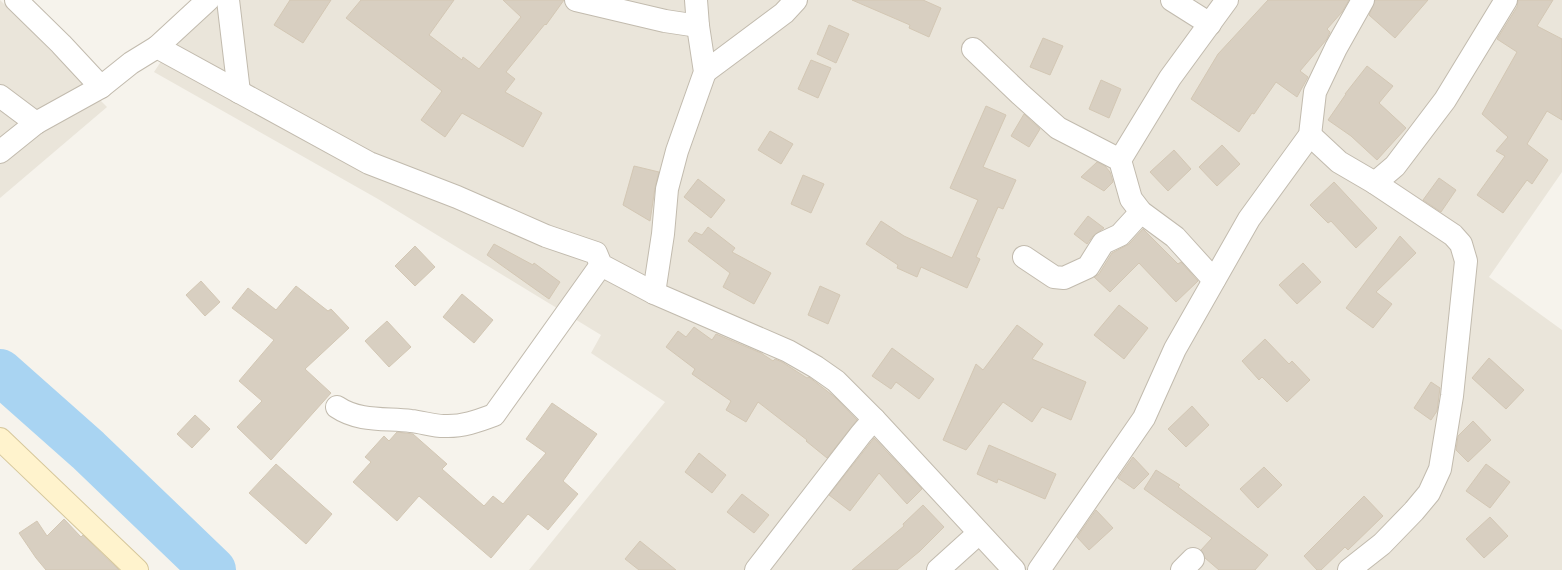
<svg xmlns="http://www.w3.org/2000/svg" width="1562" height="570" font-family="'Source Sans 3',sans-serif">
	<rect width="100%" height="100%" fill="#f6f3ec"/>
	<g fill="#eae5da">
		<path d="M 0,0 L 107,107 L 0,198 Z"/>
		<path d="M 202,0 L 1562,0 L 1562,172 L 1489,277 L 1562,330 L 1562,570 L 529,570 L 665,402 L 591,353 L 601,335 L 378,199 L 154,72 Z"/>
	</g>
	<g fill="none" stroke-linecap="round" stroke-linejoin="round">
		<path stroke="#a9d4f2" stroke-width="46" d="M 0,372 L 88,450 L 213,570"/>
	</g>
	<g fill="#d8cfc1" stroke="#d3c7b4">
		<path d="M 290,0 L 331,0 L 303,43 L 274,25 Z"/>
		<path d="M 361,0 L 454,0 L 429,35 L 462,60 L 463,57 L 479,69 L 521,17 L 503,0 L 564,0 L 546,25 L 545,24 L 506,72 L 515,79 L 505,92 L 542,113 L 523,147 L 462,113 L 445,137 L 421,120 L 442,91 L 346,18 Z"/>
		<path d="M 852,0 L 923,0 L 941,8 L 929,37 L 909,28 L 910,25 Z"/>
		<path d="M 1268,0 L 1349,0 L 1342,12 L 1327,29 L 1330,32 L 1327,39 L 1300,71 L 1308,77 L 1297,97 L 1276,82 L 1254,114 L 1252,113 L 1239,132 L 1191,99 L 1218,54 Z"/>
		<path d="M 1375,0 L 1428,0 L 1395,38 L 1369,15 Z"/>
		<path d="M 1518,0 L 1553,0 L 1537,26 L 1562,39 L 1562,120 L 1547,111 L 1527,144 L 1548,160 L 1532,184 L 1527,180 L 1503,213 L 1477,195 L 1505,156 L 1496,151 L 1508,137 L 1482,114 L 1517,52 L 1497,39 L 1517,7 Z"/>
		<path d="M 829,25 L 849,34 L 836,63 L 817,54 Z"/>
		<path d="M 1043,38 L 1063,46 L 1050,75 L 1030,67 Z"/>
		<path d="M 811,60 L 831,68 L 818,98 L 798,89 Z"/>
		<path d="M 1367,66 L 1393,86 L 1379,103 L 1406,128 L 1377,160 L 1351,136 L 1328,120 L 1346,94 L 1345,94 Z"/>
		<path d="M 1101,80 L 1121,89 L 1109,118 L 1089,109 Z"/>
		<path d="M 986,106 L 1006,115 L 983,167 L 1016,180 L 1003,209 L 998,207 L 976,257 L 980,259 L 967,288 L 921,267 L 917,277 L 897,268 L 898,265 L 866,244 L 881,221 L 904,236 L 952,258 L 978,200 L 950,188 Z"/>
		<path d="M 1024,114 L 1040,129 L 1029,147 L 1011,136 Z"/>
		<path d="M 770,131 L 793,144 L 781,164 L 758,150 Z"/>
		<path d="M 1222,145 L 1240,164 L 1217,186 L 1199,167 Z"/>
		<path d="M 1174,150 L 1191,169 L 1168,191 L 1150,172 Z"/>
		<path d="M 1097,162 L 1105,166 L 1110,172 L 1113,182 L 1104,191 L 1081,177 Z"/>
		<path d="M 634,166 L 659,172 L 655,188 L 650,221 L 623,205 Z"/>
		<path d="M 803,175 L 824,184 L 811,213 L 791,204 Z"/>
		<path d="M 1439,178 L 1456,190 L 1441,212 L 1423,200 Z"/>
		<path d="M 698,179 L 725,200 L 711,218 L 684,197 Z"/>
		<path d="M 1334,182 L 1377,228 L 1356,248 L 1331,221 L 1328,223 L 1310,205 Z"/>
		<path d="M 1088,216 L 1104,228 L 1093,236 L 1087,244 L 1074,234 Z"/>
		<path d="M 708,227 L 735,248 L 732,252 L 771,273 L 754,304 L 723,287 L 730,273 L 688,241 L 695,232 L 702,235 Z"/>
		<path d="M 1143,229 L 1178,264 L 1181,262 L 1198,281 L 1176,302 L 1139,263 L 1110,292 L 1094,277 L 1099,274 L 1112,253 L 1129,244 Z"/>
		<path d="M 1400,236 L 1416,253 L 1376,292 L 1392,304 L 1373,328 L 1346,308 Z"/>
		<path d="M 494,244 L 533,265 L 534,263 L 560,282 L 549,299 L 487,255 Z"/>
		<path d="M 415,246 L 435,267 L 415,286 L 395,266 Z"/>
		<path d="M 1303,263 L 1321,282 L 1297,304 L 1279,285 Z"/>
		<path d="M 201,281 L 220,302 L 205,316 L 186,295 Z"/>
		<path d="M 296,286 L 328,311 L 331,309 L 349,328 L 305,369 L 331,393 L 271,460 L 237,427 L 262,401 L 239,381 L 274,340 L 232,308 L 248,288 L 276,310 Z"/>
		<path d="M 820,286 L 840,295 L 828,324 L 808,315 Z"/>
		<path d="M 462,294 L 493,320 L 474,343 L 443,317 Z"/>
		<path d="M 1119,305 L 1148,328 L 1124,359 L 1094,335 Z"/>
		<path d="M 387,321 L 411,347 L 389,367 L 365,341 Z"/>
		<path d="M 1017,325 L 1043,344 L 1032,359 L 1086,382 L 1071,420 L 1042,407 L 1032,422 L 1003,402 L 966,450 L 943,440 L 976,364 L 983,370 Z"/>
		<path d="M 694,327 L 712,340 L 716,334 L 761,353 L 773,361 L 775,359 L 782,362 L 807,378 L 809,377 L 836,398 L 857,420 L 827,458 L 806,441 L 807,440 L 758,402 L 746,422 L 726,410 L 731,401 L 692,374 L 695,369 L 666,347 L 678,331 L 686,337 Z"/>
		<path d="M 1265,339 L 1289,364 L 1292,361 L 1310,380 L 1287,402 L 1262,377 L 1259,380 L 1242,361 Z"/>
		<path d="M 892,348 L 934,379 L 919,399 L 896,382 L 891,389 L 872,376 Z"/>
		<path d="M 1489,358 L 1524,390 L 1506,409 L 1472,378 Z"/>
		<path d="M 1431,382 L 1440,388 L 1437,411 L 1431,420 L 1414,408 Z"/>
		<path d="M 552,403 L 597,434 L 563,481 L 578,494 L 548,530 L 528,514 L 491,558 L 419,496 L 397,521 L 353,482 L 371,462 L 365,457 L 384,436 L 389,441 L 397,432 L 413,434 L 447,464 L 442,469 L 484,506 L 493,496 L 503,504 L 546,453 L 526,439 Z"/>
		<path d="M 1192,406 L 1209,425 L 1186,447 L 1168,429 Z"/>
		<path d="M 195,415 L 210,429 L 192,448 L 177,434 Z"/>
		<path d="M 1473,421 L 1491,440 L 1468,462 L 1456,450 L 1458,436 Z"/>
		<path d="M 874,438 L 922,489 L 907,504 L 879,473 L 850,511 L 829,495 Z"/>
		<path d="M 989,445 L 1056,474 L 1045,499 L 998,479 L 997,483 L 977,474 Z"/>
		<path d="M 699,453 L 726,475 L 712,493 L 685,472 Z"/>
		<path d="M 1133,457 L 1149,474 L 1134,489 L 1118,478 Z"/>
		<path d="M 276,464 L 332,514 L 306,544 L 249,493 Z"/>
		<path d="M 1486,464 L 1510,482 L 1490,508 L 1466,491 Z"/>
		<path d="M 1264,467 L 1282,485 L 1258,508 L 1240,489 Z"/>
		<path d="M 1156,470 L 1180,485 L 1178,487 L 1268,555 L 1255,570 L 1219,570 L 1205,558 L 1201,550 L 1212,538 L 1144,489 Z"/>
		<path d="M 742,494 L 769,515 L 754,533 L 727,512 Z"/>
		<path d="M 1364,496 L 1383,516 L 1348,550 L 1345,547 L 1321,570 L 1317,570 L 1304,556 Z"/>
		<path d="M 923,505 L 944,527 L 920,551 L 897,570 L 852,570 L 904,526 L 903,524 Z"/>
		<path d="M 1096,510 L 1113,528 L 1089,550 L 1077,537 Z"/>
		<path d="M 1490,517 L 1508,536 L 1484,558 L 1466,539 Z"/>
		<path d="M 64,519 L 81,537 L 83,535 L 119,570 L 46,570 L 36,558 L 19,533 L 37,521 L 47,536 Z"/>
		<path d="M 640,541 L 676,570 L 639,570 L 625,559 Z"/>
	</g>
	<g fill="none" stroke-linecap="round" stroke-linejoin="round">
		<g stroke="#c2bbae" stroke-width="24">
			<g id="street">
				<path d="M 16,0 L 61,44 L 101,87"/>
				<path d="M 228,0 L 239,92"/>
				<path d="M 576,0 L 665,21 L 698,26"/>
				<path d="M 1172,0 L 1210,24"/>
				<path d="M 157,47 L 208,0"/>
				<path d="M 973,49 L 1020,94 L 1058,128 L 1120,160 L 1131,199 L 1141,212 L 1175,237 L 1214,280"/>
				<path d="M 705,72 L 784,13 L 796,0"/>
				<path d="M 0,96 L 36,123"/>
				<path d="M 1310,135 L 1339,162 L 1375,183 L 1395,166 L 1445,100 L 1506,0"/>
				<path d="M 0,152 L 36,123 L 101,87 L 131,63 L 157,47 L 369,163 L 457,197 L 546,236 L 596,253 L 601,265 L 654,293 L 788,351 L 816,367 L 836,381 L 874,419 L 1014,570"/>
				<path d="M 1120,160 L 1170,78 L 1227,0"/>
				<path d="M 1024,257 L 1054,277 L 1064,278 L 1088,267 L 1103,243 L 1120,235 L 1141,212"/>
				<path d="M 654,293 L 663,234 L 667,189 L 677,151 L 705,72 L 698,26 L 696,0"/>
				<path d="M 337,407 C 359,422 386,418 411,421 C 422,422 433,426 444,426 C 462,427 478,421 494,415 L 601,265"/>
				<path d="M 756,570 L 861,434 L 874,419"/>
				<path d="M 938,570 L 979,533"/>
				<path d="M 1039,570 L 1144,418 L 1175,349 L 1249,219 L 1310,135 L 1315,92 L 1336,48 L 1363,0"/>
				<path d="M 1182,570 L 1193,559"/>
				<path d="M 1349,570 L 1382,544 L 1414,511 L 1429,493 L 1440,469 L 1452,396 L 1466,261 L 1461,244 L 1453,235 L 1375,183"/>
			</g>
		</g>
		<g stroke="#d6c79b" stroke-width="24">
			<path id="secondary" d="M 0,439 L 137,570"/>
		</g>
		<use href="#street" stroke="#fff" stroke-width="22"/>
		<use href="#secondary" stroke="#fff3cd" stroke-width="22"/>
	</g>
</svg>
